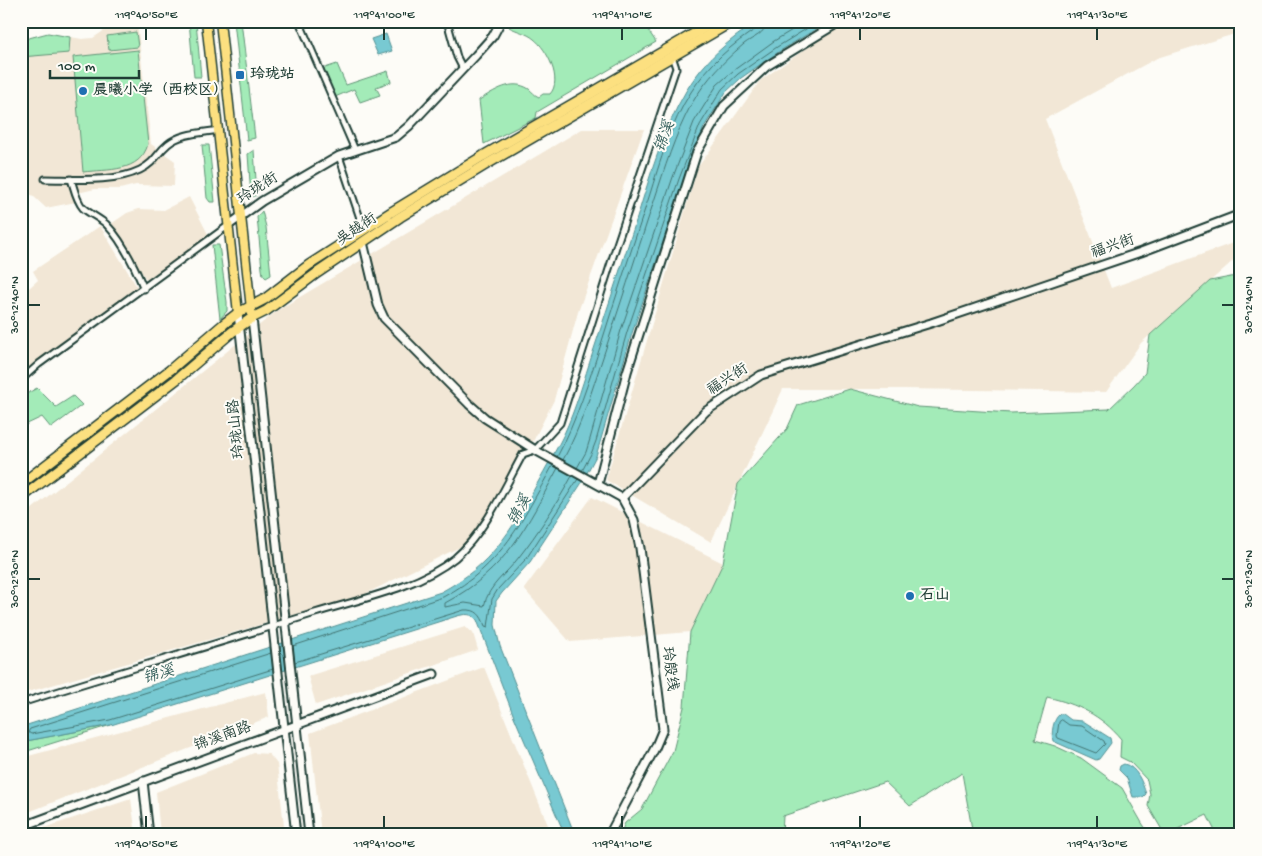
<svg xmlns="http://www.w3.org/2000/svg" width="1262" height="856" font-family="'Gochi Hand','LXGW WenKai TC',sans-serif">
	<rect width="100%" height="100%" fill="#fdfcf7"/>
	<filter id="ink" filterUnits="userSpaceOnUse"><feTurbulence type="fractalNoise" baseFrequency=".02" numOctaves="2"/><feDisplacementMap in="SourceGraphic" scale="10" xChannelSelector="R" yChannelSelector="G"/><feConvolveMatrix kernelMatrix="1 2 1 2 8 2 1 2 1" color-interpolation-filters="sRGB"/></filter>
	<g filter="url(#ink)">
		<g fill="#f2e7d6">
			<path d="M 846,21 L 1241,21 L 1241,32 L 1157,58 L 1045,119 L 1111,288 L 1241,240 L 1241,258 L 1235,259 L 1141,343 L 1106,392 L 902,389 L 783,389 L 711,542 L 606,480 L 698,167 L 761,80 Z"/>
			<path d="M 137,22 L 151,144 L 175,161 L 174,186 L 136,185 L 120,189 L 95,189 L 73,194 L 76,202 L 46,208 L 32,195 L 21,195 L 21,40 L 48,33 L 82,39 L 93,38 L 105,30 Z"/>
			<path d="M 582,129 L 644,129 L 578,312 L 554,400 L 517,473 L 466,544 L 363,595 L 21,694 L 21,518 L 278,310 Z"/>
			<path d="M 189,197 L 209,236 L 148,282 L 111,224 L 127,213 L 139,209 L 164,210 Z"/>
			<path d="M 100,226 L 137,287 L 40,358 L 21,375 L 21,277 L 29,288 L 38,280 L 33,271 Z"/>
			<path d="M 592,497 L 723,563 L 690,632 L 570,642 L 524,589 Z"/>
			<path d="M 465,627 L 473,633 L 478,650 L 316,705 L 308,676 Z"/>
			<path d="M 484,667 L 552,835 L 321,835 L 310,733 Z"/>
			<path d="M 266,692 L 269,717 L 21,815 L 21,758 Z"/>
			<path d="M 254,753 L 269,754 L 277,764 L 285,835 L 160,835 L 156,792 Z"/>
			<path d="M 131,799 L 136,835 L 23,835 Z"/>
		</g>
		<g fill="#a3ebb8" stroke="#619476">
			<path d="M 189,21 L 196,21 L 201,77 L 194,77 Z"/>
			<path d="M 234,21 L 241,21 L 255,138 L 247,140 Z"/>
			<path d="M 512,21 L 642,21 L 656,42 L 537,112 L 536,118 L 484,144 L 479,100 C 494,91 512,78 529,89 C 533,92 534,95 539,97 L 543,94 L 550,94 C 563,80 547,49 534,39 C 527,33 516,31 509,27 Z"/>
			<path d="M 136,32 L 138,47 L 109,50 L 107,36 Z"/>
			<path d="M 48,33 L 70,37 L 69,53 L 21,57 L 21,40 Z"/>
			<path d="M 138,50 L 148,144 C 140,173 108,169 83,172 L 73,57 Z"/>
			<path d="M 337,64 L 346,85 L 388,71 L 391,82 L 376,87 L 380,95 L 360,102 L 354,89 L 335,97 L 322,69 Z"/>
			<path d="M 202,145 L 209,145 L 215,202 L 210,202 L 207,198 Z"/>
			<path d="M 254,150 L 257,195 L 251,197 L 248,154 Z"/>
			<path d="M 262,211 L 266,227 L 271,275 L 266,278 L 263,275 L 262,269 L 257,217 Z"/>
			<path d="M 212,245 L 219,245 L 227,302 L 227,311 L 220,319 Z"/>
			<path d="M 1241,275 L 1241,835 L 1217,835 L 1207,815 L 1165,835 L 1148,806 L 1150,794 L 1147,780 L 1130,762 L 1120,757 L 1121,739 C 1101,715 1077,704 1047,697 L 1035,740 L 1055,746 L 1081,758 L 1122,788 L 1142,823 L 1150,835 L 973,835 L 962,773 L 910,806 L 885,782 L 783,816 L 782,835 L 620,835 L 625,823 L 642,809 L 673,751 L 684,707 L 690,632 L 723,563 L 738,484 L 787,429 L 798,405 L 850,389 L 918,407 L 1011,413 L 1109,409 L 1134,385 L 1145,373 L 1150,335 L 1210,281 Z"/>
			<path d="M 37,388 L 56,407 L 73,396 L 82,405 L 51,428 L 42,417 L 23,426 L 21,423 L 21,397 Z"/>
			<path d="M 111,725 L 21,753 L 21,742 Z"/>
		</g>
		<g fill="#78c9d2" stroke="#549193">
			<path d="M 759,21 L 829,21 L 780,51 L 741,78 L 726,92 L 704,127 L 684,180 L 632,333 L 596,456 L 581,484 L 530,562 L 502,593 L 496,601 L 495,625 L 500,646 L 575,835 L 565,835 L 513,714 L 477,620 C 472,613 465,614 457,616 L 111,725 L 21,742 L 21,727 L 441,592 C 491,565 510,533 537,484 C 546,467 556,451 564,434 C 576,408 584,379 593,352 C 608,307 622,263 637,218 C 650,176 663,130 686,91 C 703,62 730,38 759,21 Z"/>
			<path d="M 386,34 L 392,51 L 378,55 L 371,39 Z"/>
			<path d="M 1060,714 L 1063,714 L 1071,720 L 1083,721 L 1110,738 L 1111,743 L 1099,759 L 1096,760 L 1053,741 C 1051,733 1053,719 1060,714 Z"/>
			<path d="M 1124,764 C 1137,767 1142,782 1146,794 L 1143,797 L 1133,797 L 1127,778 L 1119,770 L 1120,766 Z"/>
		</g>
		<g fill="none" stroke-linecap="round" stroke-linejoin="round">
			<g stroke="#437573" stroke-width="1">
				<path d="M 557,457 C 577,420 589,380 602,341 C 617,293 633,245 649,197 C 660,162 671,123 691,92 C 708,65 732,44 759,27 L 760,21"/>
				<path d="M 563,460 C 581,427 592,390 604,354 C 619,307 635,260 650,213 C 661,181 670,148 685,117 C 698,88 719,65 744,44 C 753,37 766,34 767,21"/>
				<path d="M 558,468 C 526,527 507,570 445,603 L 445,607 L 465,603 L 484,606 C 489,584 506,575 519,557 C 537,534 558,502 572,476"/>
				<path d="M 577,468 L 586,452 L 590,439 L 621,330 L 673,177 L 694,122 L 717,85 L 734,70 L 774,41 L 807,21"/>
				<path d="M 582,471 L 591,454 L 596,441 L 627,332 L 679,179 L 700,125 L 722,89 L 738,74 L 777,47 L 819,21"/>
				<path d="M 293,646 L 443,597 C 502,566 522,521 553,465"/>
				<path d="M 271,653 L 30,729 L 28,732 L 31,734 L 110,720 L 273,669"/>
				<path d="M 295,662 L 464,610 C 477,609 481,615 485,626 L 488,627 L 492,599 L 498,589 L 526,559 L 578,479"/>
				<path d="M 1062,720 L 1069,725 L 1082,726 L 1104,741 L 1105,744 L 1096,753 L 1058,738 L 1057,736 L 1059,722 Z"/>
			</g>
			<g stroke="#1f3d34" stroke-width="9">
				<g id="street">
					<path d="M 299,21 L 355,150"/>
					<path d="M 447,21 L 457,57 L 463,69"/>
					<path d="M 339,156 L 364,230"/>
					<path d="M 45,179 C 74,179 113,183 140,170 C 156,162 156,154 168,144 C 181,133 202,133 219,130"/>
					<path d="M 71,179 C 74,188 76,200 83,208 C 90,214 99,218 106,224 C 123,241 135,267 144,289"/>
					<path d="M 21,380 L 39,364 L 229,225"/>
					<path d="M 21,703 C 119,672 217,644 315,613 C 360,599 418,588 455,558 C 486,531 503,490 523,454 L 535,450 L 560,423 L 616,247 L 676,68 L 672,56"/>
				</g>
			</g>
			<g stroke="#1f3d34" stroke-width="11">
				<g id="secondary">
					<path d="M 229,225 L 262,201 L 339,156 L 396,137 L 409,126 L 476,55 L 493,36 L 501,21"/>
					<path d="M 363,242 L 378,305 L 384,318 L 469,404 L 485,418 L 535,450 L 622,498 L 706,411 L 761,375 L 931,323 L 1141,252 L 1241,214"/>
					<path d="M 238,313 L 296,835"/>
					<path d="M 252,318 L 309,835"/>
					<path d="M 598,484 L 627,372 L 697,152 L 724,106 L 767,66 L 841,21"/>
					<path d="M 143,781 L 149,835"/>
					<path d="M 21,827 L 434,674"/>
					<path d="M 609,835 L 655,748 L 663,729 L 640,548 L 634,520 L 622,498"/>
				</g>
			</g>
			<g stroke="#1f3d34" stroke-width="11">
				<g id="primary">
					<path d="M 206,21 L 238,313"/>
					<path d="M 220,21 L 252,318"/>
				</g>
			</g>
			<g stroke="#1f3d34" stroke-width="12">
				<g id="highway">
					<path d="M 21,484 L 170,370 L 225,323 L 238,313 L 265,299 L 309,265 L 393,211 L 483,156 L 716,21"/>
					<path d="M 21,498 L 177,379 L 232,332 L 252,318 L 266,311 L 317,273 L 400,217 L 487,164 L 733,21"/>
				</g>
			</g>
			<use href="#street" stroke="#fdfcf7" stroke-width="5"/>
			<use href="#secondary" stroke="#fdfcf7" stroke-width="7"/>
			<use href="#primary" stroke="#fce080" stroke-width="8"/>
			<use href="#highway" stroke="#fce080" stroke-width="9"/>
		</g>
	</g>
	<path fill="none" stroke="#1f3d34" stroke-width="2" d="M 146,28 L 146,40M 384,28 L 384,40M 622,28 L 622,40M 860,28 L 860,40M 1097,28 L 1097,40M 28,305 L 40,305M 1222,305 L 1234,305M 28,579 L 40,579M 1222,579 L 1234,579M 146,816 L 146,828M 384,816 L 384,828M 622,816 L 622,828M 860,816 L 860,828M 1097,816 L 1097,828"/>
	<g fill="#1f6fb2" stroke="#fdfcf7" stroke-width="2">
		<rect x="235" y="70" width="10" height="10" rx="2.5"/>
		<circle cx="83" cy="91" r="5"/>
		<circle cx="910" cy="596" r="5"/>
	</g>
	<g text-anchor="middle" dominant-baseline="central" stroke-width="4" stroke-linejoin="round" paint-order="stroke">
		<g font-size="15" font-weight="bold" fill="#1f3d34" stroke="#fdfcf7" text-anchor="start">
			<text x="250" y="75">玲珑站</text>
			<text x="93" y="91">晨曦小学（西校区）</text>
			<text x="920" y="596">石山</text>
		</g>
		<g font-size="15" fill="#1f3d34" stroke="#fdfcf7">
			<text transform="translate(258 189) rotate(-33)">玲珑街</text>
			<text transform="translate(357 230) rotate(-34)">吴越街</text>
			<text transform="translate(1113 247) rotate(-19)">福兴街</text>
			<text transform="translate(728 380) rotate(-33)">福兴街</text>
			<text transform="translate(237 429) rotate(-96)">玲珑山路</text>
			<text transform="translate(669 669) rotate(83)">玲殷线</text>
			<text transform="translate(223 737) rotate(-20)">锦溪南路</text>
		</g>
		<g font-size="16" font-style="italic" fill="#35605c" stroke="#fdfcf7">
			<text transform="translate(666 137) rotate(-70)">锦溪</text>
			<text transform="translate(521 511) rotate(-62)">锦溪</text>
			<text transform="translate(159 676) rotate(-17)">锦溪</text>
		</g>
	</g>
	<rect width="1262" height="856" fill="none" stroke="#fdfcf7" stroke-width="55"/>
	<path d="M50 70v8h89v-8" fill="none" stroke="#1f3d34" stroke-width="2.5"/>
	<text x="58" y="70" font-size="15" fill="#1f3d34" stroke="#fdfcf7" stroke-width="4" paint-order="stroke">100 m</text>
	<rect x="28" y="28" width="1206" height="800" fill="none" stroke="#1f3d34" stroke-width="2"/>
	<g font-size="12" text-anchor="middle" fill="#1f3d34">
		<text x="146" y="18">119°40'50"E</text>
		<text x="384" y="18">119°41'00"E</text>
		<text x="622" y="18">119°41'10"E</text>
		<text x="860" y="18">119°41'20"E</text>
		<text x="1097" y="18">119°41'30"E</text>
		<text transform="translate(14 305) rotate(-90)" y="4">30°12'40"N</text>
		<text transform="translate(1248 305) rotate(-90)" y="4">30°12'40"N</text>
		<text transform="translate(14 579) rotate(-90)" y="4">30°12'30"N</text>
		<text transform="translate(1248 579) rotate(-90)" y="4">30°12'30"N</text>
		<text x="146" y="847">119°40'50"E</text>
		<text x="384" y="847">119°41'00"E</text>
		<text x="622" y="847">119°41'10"E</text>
		<text x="860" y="847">119°41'20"E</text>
		<text x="1097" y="847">119°41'30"E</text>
	</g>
</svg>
